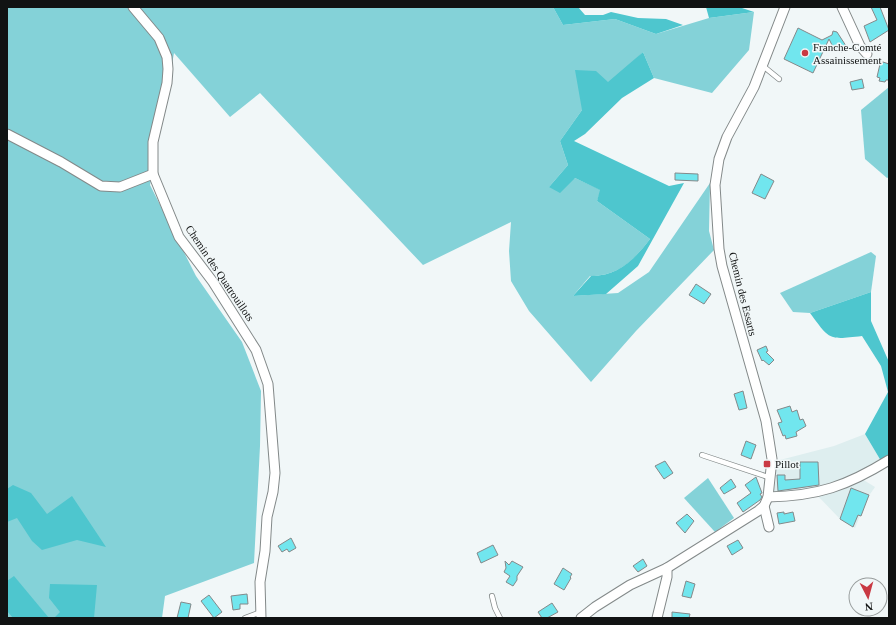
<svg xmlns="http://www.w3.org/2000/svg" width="896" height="625" font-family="'Times New Roman',serif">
	<rect width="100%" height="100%" fill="#f1f7f8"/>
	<g fill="#deeeef">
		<path d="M 865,434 L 881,461 L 873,467 L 819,489 L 773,493 L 776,480 L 776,461 L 834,446 Z"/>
		<path d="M 862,479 L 875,487 L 868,497 L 855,528 L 840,519 L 817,495 Z"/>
	</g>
	<g fill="#84d2d8">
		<path d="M 7,7 L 553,7 L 563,25 L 615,19 L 656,34 L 709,18 L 754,12 L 749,50 L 712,93 L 654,78 L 643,52 L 582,110 L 560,141 L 568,165 L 549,187 L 575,178 L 601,190 L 597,201 L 650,239 C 634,260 619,276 590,276 L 573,296 L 618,293 L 649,272 L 710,183 L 709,231 L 714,250 L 636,331 L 591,382 L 529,311 L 511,281 L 509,251 L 511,222 L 423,265 L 260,93 L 230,117 L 174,53 L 150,185 L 196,276 L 242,342 L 261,391 L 260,446 L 254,563 L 165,596 L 162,618 L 7,618 Z"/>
		<path d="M 889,87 L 889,177 L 887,178 L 865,159 L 861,110 Z"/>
		<path d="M 871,252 L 876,256 L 871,292 L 810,313 L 793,312 L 780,293 Z"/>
		<path d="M 708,478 L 734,518 L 715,532 L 684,498 Z"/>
	</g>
	<g fill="#4ec6ce">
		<path d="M 553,7 L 578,7 L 585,15 L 603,15 L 611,12 L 638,18 L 666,19 L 683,25 L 656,34 L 615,19 L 563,25 Z"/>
		<path d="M 706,7 L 739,7 L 754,12 L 709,18 Z"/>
		<path d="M 643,52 L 654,78 L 622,98 L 585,134 L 574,141 L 669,186 L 684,183 L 638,266 L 606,294 L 573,296 L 591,276 C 618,276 634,260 650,239 L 597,201 L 600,190 L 575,178 L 560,193 L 549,187 L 568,165 L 560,141 L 582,110 L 575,70 L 596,71 L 608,82 Z"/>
		<path d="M 871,292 L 871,321 L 889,362 L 889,457 L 881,461 L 865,434 L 888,392 L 881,366 L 862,336 C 828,340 830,340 810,313 Z"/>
		<path d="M 13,485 L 31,493 L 47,514 L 72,496 L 106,547 L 77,540 L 42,550 L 32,541 L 17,518 L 7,522 L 7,489 Z"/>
		<path d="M 14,576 L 49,618 L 13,618 L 7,611 L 7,581 Z"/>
		<path d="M 50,584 L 97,585 L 94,618 L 54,618 L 60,612 L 49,598 Z"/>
	</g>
	<g fill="#71e6ee" stroke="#84898a">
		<path d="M 871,7 L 880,7 L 889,30 L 870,42 L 864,26 L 877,20 Z"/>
		<path d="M 798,28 L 822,40 L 832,35 L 833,31 L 837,32 L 848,49 L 841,52 L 839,49 L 835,51 L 829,39 L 813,73 L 784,59 Z"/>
		<path d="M 883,62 L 889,64 L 889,80 L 886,80 L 885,82 L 879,81 L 880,78 L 877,77 L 880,64 Z"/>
		<path d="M 862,79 L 864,88 L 852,90 L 850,82 Z"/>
		<path d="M 675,173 L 698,174 L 698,181 L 675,180 Z"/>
		<path d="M 761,174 L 774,181 L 765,199 L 752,193 Z"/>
		<path d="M 696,284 L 711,294 L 704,304 L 689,295 Z"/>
		<path d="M 766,346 L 768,351 L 766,352 L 774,360 L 769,365 L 763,360 L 762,361 L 757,350 Z"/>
		<path d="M 743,391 L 747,408 L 739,410 L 734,394 Z"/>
		<path d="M 790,406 L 792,412 L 797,410 L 800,420 L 803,419 L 806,426 L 796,432 L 797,436 L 786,439 L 785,435 L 783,436 L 778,423 L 782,422 L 777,410 Z"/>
		<path d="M 746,441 L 756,445 L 751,459 L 741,455 Z"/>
		<path d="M 665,461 L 673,473 L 664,479 L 655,466 Z"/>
		<path d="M 800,462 L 818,462 L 819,485 L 778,491 L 777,475 L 785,475 L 785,480 L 800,479 Z"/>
		<path d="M 756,477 L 762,493 L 760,494 L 762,497 L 760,500 L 743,512 L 737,503 L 751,493 L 745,485 Z"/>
		<path d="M 731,479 L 736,487 L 724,494 L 720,488 Z"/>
		<path d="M 851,488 L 869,495 L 861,516 L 858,515 L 853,527 L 840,519 Z"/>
		<path d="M 784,512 L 784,514 L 793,512 L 795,521 L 779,524 L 777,513 Z"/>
		<path d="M 687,514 L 694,521 L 685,533 L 676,523 Z"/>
		<path d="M 291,538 L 296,548 L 289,552 L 287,549 L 282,552 L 278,546 Z"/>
		<path d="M 738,540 L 743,548 L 732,555 L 727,546 Z"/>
		<path d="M 493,545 L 498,555 L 481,563 L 477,553 Z"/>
		<path d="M 643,559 L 647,566 L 638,572 L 633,566 Z"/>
		<path d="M 505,561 L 509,565 L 512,561 L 523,567 L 517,576 L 517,580 L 513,586 L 506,582 L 510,576 L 504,572 L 506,568 Z"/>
		<path d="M 563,568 L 572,574 L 570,577 L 571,578 L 564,590 L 554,584 Z"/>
		<path d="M 686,581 L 695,584 L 691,598 L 682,596 Z"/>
		<path d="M 247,594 L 248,604 L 240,604 L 240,609 L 233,610 L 231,596 Z"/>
		<path d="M 209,595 L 222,612 L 214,618 L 201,601 Z"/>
		<path d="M 181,602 L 191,604 L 188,618 L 177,618 Z"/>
		<path d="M 552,603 L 558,612 L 547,618 L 542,618 L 538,612 Z"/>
		<path d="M 672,612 L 690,614 L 689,618 L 672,618 Z"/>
	</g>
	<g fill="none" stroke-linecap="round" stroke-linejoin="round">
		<g stroke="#838989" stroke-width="6">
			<g id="lane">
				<path d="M 763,66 L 779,79"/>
				<path d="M 702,455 L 771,478"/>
				<path d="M 492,596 L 495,608 L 500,618"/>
				<path d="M 245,618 L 261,612"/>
			</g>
		</g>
		<g stroke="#838989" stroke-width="11">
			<g id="street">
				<path d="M 133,7 L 159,38 L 167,57 L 168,69 L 167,83 L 153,142 L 153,174 L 179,237 L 213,282 L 256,350 L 268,384 L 275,473 L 273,492 L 267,517 L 265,551 L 260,582 L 261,618"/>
				<path d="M 842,7 L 860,46 L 867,54"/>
				<path d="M 7,134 L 61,162 L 101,186 L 120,187 L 153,174"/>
				<path d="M 768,497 C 818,496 847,486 889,460"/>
				<path d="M 764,506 L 769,527"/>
				<path d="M 581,618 L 595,607 L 630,585 L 667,568 L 758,511 L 764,506 L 768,497 L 772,459 L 766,421 L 722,266 L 719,249 L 715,185 L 719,159 L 727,137 L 754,87 L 785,7"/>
				<path d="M 657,618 L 667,577 L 667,568"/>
			</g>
		</g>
		<use href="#lane" stroke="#fff" stroke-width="4.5"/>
		<use href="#street" stroke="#fff" stroke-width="9"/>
	</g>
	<g fill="#c93943" stroke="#f1f7f8" stroke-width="1.5">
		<circle cx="805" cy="53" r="4"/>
		<rect x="763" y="460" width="8" height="8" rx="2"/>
	</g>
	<g text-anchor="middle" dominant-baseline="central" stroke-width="3" stroke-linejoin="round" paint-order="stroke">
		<g font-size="11" fill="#111313" stroke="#f1f7f8" text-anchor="start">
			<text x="813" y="47">Franche-Comté<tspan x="813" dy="13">Assainissement</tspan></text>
			<text x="775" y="464">Pillot</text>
		</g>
		<g font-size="11" fill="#111313" stroke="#f1f7f8">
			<text transform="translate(220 273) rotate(56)">Chemin des Quatrouillots</text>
			<text transform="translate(743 294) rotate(76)">Chemin des Essarts</text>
		</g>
	</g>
	<rect width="896" height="625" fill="none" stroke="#111313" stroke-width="16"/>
	<g transform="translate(868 597) rotate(174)"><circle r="19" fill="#f1f7f8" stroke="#979c9c"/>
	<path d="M0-3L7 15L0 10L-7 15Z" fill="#c93943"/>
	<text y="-6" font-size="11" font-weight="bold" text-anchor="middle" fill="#111313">N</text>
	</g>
</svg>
